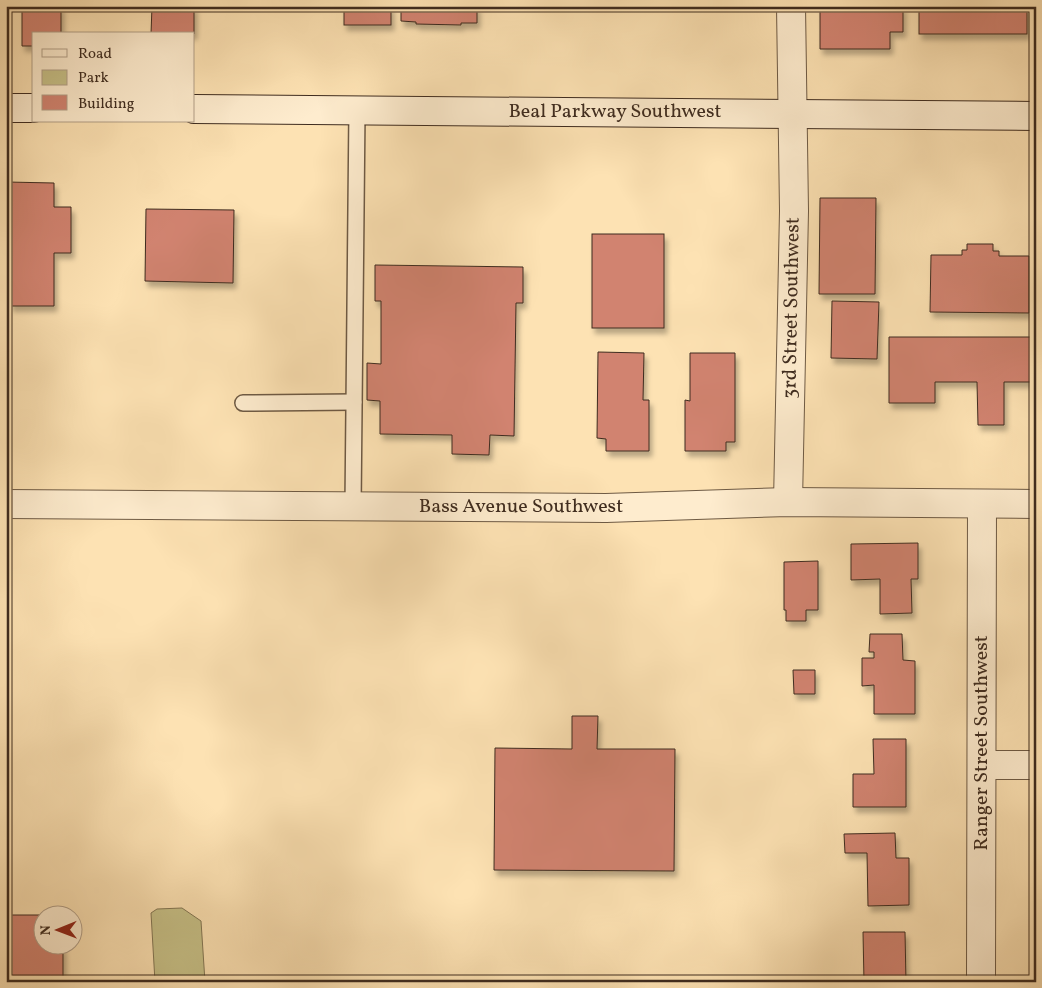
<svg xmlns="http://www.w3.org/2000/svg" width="1042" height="988" font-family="Vollkorn,serif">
	<defs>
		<filter id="shadow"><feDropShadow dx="3" dy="5.5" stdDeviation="2.5" flood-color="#0004"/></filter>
	</defs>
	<rect width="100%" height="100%" fill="#fde2b3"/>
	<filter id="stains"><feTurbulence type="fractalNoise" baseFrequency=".004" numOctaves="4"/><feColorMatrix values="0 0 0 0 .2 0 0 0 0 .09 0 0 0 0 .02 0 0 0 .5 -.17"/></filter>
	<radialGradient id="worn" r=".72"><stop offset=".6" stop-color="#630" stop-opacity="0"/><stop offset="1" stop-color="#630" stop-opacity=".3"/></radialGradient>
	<path fill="#c7c188" stroke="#837654" d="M 182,908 L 201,921 L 205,982 L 155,982 L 151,913 L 157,909 Z"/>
	<g fill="#d18370" stroke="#3f2c1f" filter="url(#shadow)">
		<path d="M 22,6 L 61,6 L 61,34 L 34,34 L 34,46 L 22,46 Z"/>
		<path d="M 152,6 L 194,6 L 194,34 L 151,34 Z"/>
		<rect x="344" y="6" width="47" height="19"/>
		<path d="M 401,6 L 477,6 L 477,23 L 461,23 L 461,25 L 416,24 L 416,22 L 401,21 Z"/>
		<path d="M 820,6 L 903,6 L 903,32 L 890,32 L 890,49 L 820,49 Z"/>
		<rect x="919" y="6" width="108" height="28"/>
		<path d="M 7,182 L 54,183 L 54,207 L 71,207 L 71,253 L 54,253 L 54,306 L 10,306 L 10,207 L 7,207 Z"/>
		<path d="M 820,198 L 876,198 L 875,294 L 819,294 Z"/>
		<path d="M 146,209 L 234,210 L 233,283 L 145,281 Z"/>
		<rect x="592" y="234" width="72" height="94"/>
		<path d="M 967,244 L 993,244 L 993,251 L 999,251 L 999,256 L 1029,256 L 1029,313 L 930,312 L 931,255 L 962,255 L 962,250 L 967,250 Z"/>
		<path d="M 375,265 L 523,267 L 523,303 L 516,303 L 514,436 L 490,435 L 489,455 L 452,454 L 452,435 L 380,434 L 380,401 L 367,400 L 367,363 L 381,364 L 381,301 L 375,301 Z"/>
		<path d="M 832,301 L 879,302 L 877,359 L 831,358 Z"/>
		<path d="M 889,337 L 1034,337 L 1035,382 L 1004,382 L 1004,425 L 978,425 L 977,382 L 935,382 L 935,403 L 889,403 Z"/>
		<path d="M 598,352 L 644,353 L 643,400 L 649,400 L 649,451 L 606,451 L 606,439 L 597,438 Z"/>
		<path d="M 690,353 L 735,353 L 735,442 L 726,442 L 726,451 L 685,451 L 685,400 L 690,401 Z"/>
		<path d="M 918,543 L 918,579 L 911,579 L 912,613 L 880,614 L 880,579 L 851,580 L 851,544 Z"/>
		<path d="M 818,561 L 818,610 L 806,610 L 806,621 L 786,621 L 786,610 L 784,610 L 784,562 Z"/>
		<path d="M 870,634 L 902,634 L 903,660 L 915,661 L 915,714 L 874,714 L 874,685 L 862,686 L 862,658 L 874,658 L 874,652 L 869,652 Z"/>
		<path d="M 793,670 L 815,670 L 815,694 L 794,694 Z"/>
		<path d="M 572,716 L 598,716 L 597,749 L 675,749 L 674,871 L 494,870 L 495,748 L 572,749 Z"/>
		<path d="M 873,739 L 906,739 L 906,807 L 853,807 L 853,774 L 874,774 Z"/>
		<path d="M 895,833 L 896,858 L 909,858 L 909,905 L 868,906 L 867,853 L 845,853 L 844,834 Z"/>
		<path d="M 6,915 L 63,915 L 42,916 L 42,946 L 63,946 L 63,982 L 6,982 Z"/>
		<path d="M 863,932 L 905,932 L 906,982 L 864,982 Z"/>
	</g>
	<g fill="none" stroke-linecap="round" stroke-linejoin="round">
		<g stroke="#6e5a44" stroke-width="18">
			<g id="lane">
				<path d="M 243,403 L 354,402"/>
				<path d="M 353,507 L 357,110"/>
			</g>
		</g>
		<g stroke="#6e5a44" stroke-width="30">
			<g id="street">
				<path d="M 788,502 L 794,211 L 791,6"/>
				<path d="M 6,504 L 606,508 L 788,502 L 1036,504"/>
				<path d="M 982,765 L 1036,765"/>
				<path d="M 981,982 L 982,504"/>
			</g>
		</g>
		<g stroke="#3f2c1f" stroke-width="30">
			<g id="secondary">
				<path d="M 6,108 L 34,108"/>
				<path d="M 194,109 L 1036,116"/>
			</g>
		</g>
		<use href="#lane" stroke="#feecce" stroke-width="15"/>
		<use href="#street" stroke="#feecce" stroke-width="28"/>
		<use href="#secondary" stroke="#feecce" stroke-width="28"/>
	</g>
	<g text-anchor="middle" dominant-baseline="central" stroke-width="4" stroke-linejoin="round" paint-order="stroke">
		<g font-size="20" fill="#3f2c1f" stroke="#feecce">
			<text x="615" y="112">Beal Parkway Southwest</text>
			<text transform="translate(792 308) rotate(-89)">3rd Street Southwest</text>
			<text x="521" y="507">Bass Avenue Southwest</text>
			<text transform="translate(982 743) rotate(-90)">Ranger Street Southwest</text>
		</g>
	</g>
	<rect width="1042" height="988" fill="none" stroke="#fde2b3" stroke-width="25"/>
	<rect x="8" y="8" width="1027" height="973" fill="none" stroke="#3f2c1f" stroke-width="2.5"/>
	<rect x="12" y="12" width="1017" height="963" fill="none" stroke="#3f2c1f"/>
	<rect x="32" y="32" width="162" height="90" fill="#feecce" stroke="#b29f88"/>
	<rect x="42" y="49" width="25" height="8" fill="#feecce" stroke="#b29f88"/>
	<text x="78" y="58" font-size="15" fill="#3f2c1f">Road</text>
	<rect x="42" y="70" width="25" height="15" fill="#c7c188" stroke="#b29f88"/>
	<text x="78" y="82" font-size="15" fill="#3f2c1f">Park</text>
	<rect x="42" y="95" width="25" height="15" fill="#d18370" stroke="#b29f88"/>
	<text x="78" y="108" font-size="15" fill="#3f2c1f">Building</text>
	<g transform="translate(58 930) rotate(269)"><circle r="24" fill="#feecce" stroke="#b29f88"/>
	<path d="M0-4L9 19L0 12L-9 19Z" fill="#8f2418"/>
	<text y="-8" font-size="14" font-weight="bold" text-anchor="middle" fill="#3f2c1f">N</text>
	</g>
	<rect width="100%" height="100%" filter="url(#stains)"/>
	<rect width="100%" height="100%" fill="url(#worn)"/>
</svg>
